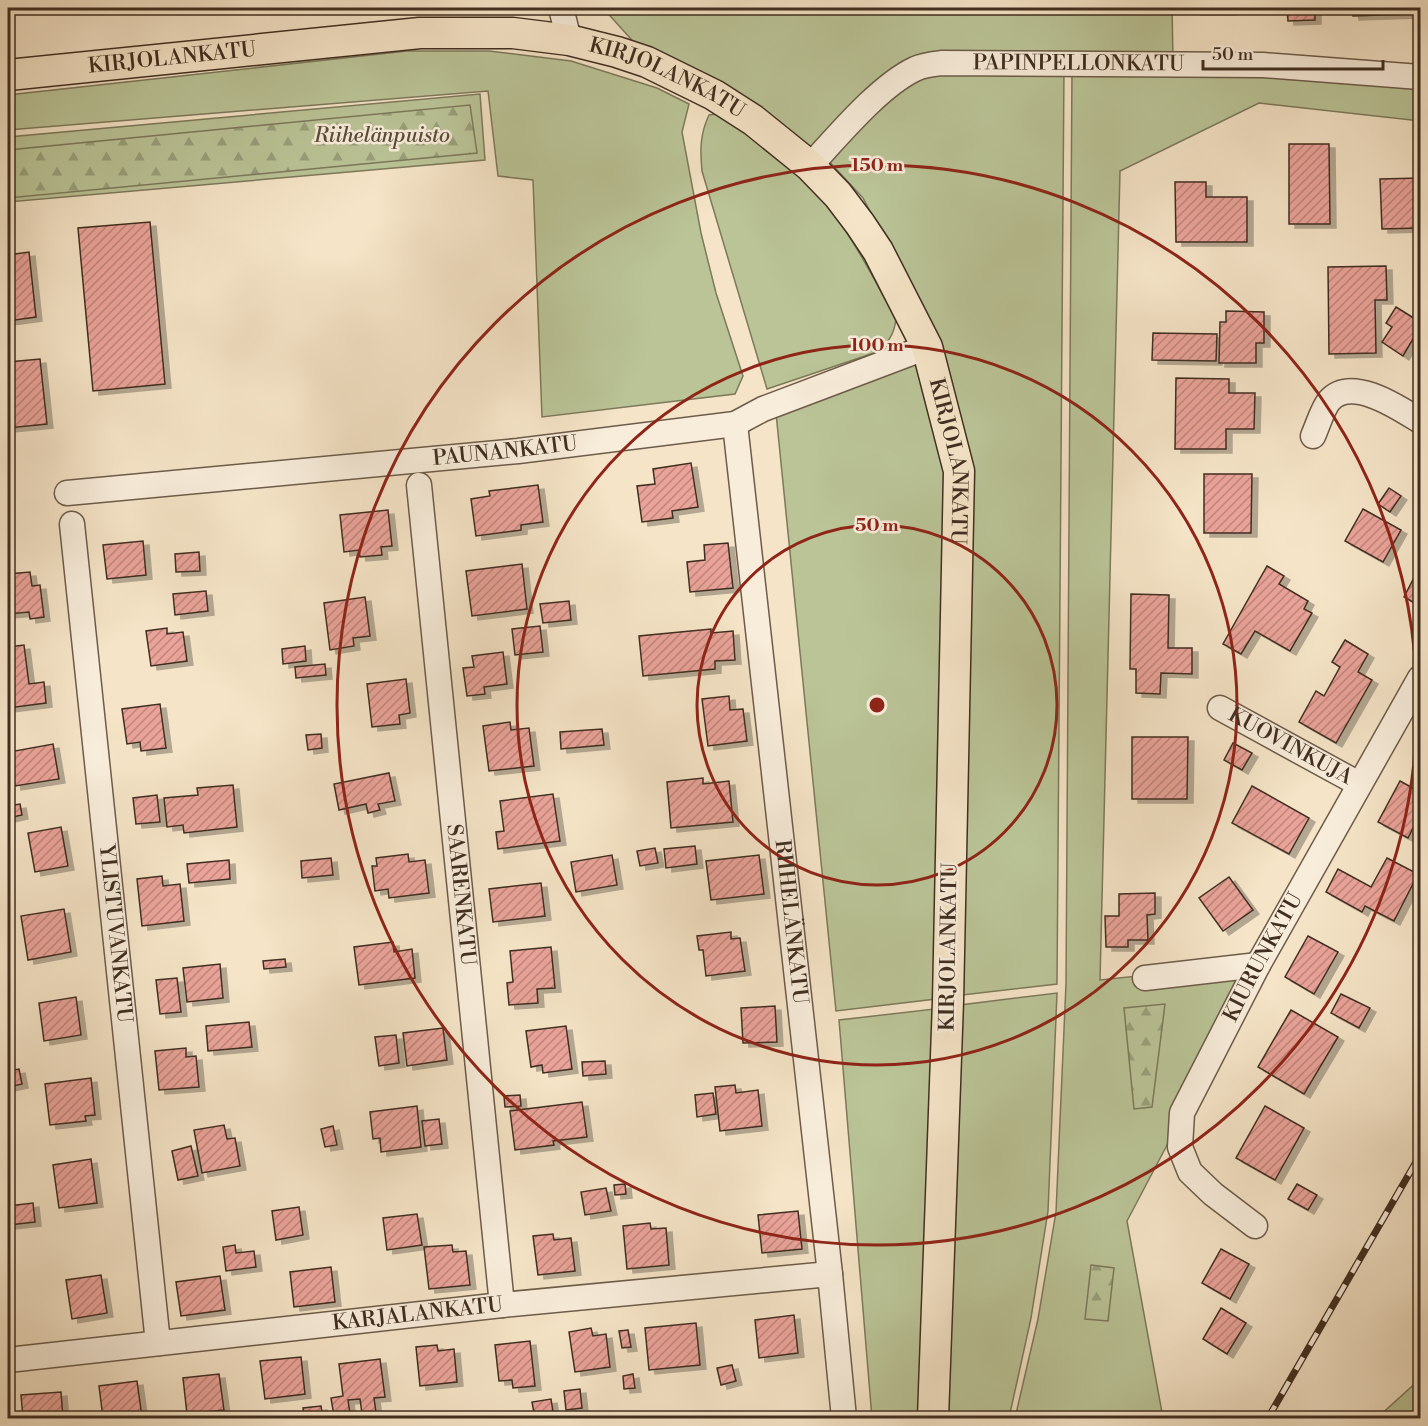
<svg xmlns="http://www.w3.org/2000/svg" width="1428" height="1426" font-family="'Libre Bodoni',serif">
	<defs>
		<pattern id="forest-firs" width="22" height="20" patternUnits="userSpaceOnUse" patternTransform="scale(1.5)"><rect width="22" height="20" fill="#bac497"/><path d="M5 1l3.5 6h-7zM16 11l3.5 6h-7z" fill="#99a07b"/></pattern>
		<pattern id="building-hatch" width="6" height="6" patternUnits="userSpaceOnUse" patternTransform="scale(1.5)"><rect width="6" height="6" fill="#eaa399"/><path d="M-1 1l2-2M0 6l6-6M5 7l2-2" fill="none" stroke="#bf857c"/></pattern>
		<filter id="shadow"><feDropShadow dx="6" dy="4" stdDeviation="0" flood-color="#0004"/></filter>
	</defs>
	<rect width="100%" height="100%" fill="#f5e4c7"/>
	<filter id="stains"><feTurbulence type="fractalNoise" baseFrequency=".00333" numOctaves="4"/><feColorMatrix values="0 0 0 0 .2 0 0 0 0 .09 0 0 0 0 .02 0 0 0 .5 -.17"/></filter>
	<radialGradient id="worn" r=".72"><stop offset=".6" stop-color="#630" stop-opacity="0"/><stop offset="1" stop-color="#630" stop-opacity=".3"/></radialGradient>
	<g fill="#bac497" stroke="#7d795c" stroke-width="1.5">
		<path d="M 603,8 L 1172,8 L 1173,59 L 914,58 L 813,161 L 648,58 Z"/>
		<path d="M 407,51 L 489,51 L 571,61 L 657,88 L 689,104 L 682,132 L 701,233 L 716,293 L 743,376 L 735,394 L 542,417 L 533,180 L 498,176 L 488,91 L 8,130 L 8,95 Z"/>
		<path d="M 1064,68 L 1057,984 L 954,996 L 963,471 L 931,329 L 863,198 L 824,156 L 922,70 Z"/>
		<path d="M 1072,68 L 1420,79 L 1420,121 L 1259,103 L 1120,171 L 1100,980 L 1263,963 L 1127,1221 L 1163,1418 L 1015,1418 L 1038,1319 L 1056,1212 L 1066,984 Z"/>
		<path d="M 480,94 L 485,160 L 8,202 L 8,137 Z"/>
		<path d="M 717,114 C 747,134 778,155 805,181 C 844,218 870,272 896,319 C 894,336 888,343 874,353 L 767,389 L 702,171 C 700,150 700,134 709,115 Z"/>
		<path d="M 921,357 L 954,471 L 944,998 L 836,1011 L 776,413 Z"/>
		<path d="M 1057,993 L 1048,1211 L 1031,1318 L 1009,1418 L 936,1418 L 952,1006 Z"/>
		<path d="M 943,1008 L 929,1418 L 872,1418 L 839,1020 Z"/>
		<path d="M 1420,1379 L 1420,1418 L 1377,1418 Z"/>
	</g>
	<g fill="url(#forest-firs)" stroke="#7d795c" stroke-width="1.5">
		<path d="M 470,105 L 477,153 L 8,198 L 8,150 Z"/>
		<path d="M 1165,1004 L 1152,1107 L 1134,1109 L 1124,1008 Z"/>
		<path d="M 1091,1265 L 1114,1268 L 1108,1321 L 1085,1319 Z"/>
	</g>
	<g fill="url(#building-hatch)" stroke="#402e20" stroke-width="1.5" filter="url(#shadow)">
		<rect x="1195" y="8" width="35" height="3"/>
		<path d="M 1287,8 L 1315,8 L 1315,20 L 1288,21 Z"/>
		<path d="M 1352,8 L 1411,8 L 1412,14 L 1353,16 Z"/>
		<path d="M 1289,144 L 1329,144 L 1330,224 L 1289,224 Z"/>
		<path d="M 1420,178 L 1420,228 L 1382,229 L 1380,179 Z"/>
		<path d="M 1175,182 L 1206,182 L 1206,197 L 1247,197 L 1247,242 L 1176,242 Z"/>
		<path d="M 150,222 L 165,384 L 93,391 L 78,228 Z"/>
		<path d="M 29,252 L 36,317 L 8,321 L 8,255 Z"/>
		<path d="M 1386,266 L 1387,300 L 1375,300 L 1376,353 L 1329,354 L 1328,267 Z"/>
		<path d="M 1396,307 L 1420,322 L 1420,327 L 1403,356 L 1382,342 L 1392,327 L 1386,323 Z"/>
		<path d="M 1226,311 L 1264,312 L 1264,343 L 1256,343 L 1256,363 L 1219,363 L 1220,322 L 1226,322 Z"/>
		<path d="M 1153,333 L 1217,334 L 1216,361 L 1152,360 Z"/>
		<path d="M 40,359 L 47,424 L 8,428 L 8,362 Z"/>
		<path d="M 1176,378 L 1229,379 L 1229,393 L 1255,393 L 1254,429 L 1226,429 L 1226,449 L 1175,449 Z"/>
		<path d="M 691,463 L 698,507 L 672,511 L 673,518 L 642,522 L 637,486 L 655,484 L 653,469 Z"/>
		<path d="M 1204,474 L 1252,474 L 1251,533 L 1204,533 Z"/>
		<path d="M 538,485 L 543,522 L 521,525 L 521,530 L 476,536 L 471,499 L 490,496 L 489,491 Z"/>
		<path d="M 1389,488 L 1401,496 L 1390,512 L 1378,504 Z"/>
		<path d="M 1363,509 L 1401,530 L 1383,562 L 1345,541 Z"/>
		<path d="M 388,510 L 392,546 L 381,547 L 382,555 L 360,557 L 359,550 L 344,552 L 340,515 Z"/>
		<path d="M 143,541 L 146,575 L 107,579 L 103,545 Z"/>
		<path d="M 728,543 L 733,588 L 690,592 L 687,562 L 705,560 L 704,545 Z"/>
		<path d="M 199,552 L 200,571 L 176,572 L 175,554 Z"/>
		<path d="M 522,564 L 527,609 L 472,616 L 466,571 Z"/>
		<path d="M 1267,566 L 1284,576 L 1279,584 L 1308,601 L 1304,609 L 1312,613 L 1290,651 L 1255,631 L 1241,654 L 1223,644 Z"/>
		<path d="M 1420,566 L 1420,606 L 1404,597 Z"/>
		<path d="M 30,572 L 32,586 L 40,585 L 44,617 L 30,619 L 29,612 L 8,614 L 8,574 Z"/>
		<path d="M 206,591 L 208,611 L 175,615 L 173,594 Z"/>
		<path d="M 1131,594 L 1169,595 L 1168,648 L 1192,648 L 1192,674 L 1161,673 L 1160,694 L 1136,693 L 1136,669 L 1130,669 Z"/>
		<path d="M 365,597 L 370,636 L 353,638 L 354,646 L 330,650 L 324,603 Z"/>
		<path d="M 569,601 L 571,620 L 543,623 L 540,604 Z"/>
		<path d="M 540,626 L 543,652 L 515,655 L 512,629 Z"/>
		<path d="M 167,628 L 167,634 L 183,632 L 187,661 L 151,666 L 146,631 Z"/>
		<path d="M 711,629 L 711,633 L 733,631 L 735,660 L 715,661 L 715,669 L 643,676 L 639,636 Z"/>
		<path d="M 1345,640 L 1368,654 L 1358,672 L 1372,680 L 1336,743 L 1299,722 L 1316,691 L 1324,696 L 1340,667 L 1332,662 Z"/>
		<path d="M 24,645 L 29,684 L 44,682 L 46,703 L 8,708 L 8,647 Z"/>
		<path d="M 305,646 L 306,661 L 283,664 L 282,649 Z"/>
		<path d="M 503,652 L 507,684 L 484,687 L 485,694 L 467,696 L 463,668 L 474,667 L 472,656 Z"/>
		<path d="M 325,664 L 326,675 L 296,678 L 295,667 Z"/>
		<path d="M 406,679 L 410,713 L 399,715 L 400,724 L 372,727 L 367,684 Z"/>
		<path d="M 729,696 L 730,710 L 743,709 L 747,741 L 708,746 L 702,699 Z"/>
		<path d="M 160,704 L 166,748 L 141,751 L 140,742 L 127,744 L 122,709 Z"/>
		<path d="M 510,722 L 511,730 L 529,728 L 534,766 L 489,771 L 483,726 Z"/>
		<path d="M 602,729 L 604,745 L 561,749 L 560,732 Z"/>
		<path d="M 321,734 L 322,748 L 308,750 L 306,735 Z"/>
		<path d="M 1132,737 L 1188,737 L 1187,799 L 1132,799 Z"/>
		<path d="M 1233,743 L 1252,753 L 1242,770 L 1224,760 Z"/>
		<path d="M 53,744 L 59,779 L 15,786 L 9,752 Z"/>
		<path d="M 389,773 L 395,801 L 378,804 L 380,810 L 368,813 L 366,804 L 339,810 L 334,784 Z"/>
		<path d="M 703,778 L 703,784 L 729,781 L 733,822 L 671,828 L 667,782 Z"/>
		<path d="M 1400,781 L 1420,792 L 1420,814 L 1408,838 L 1378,822 Z"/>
		<path d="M 233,785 L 237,827 L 184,833 L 183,825 L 167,827 L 164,798 L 198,795 L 197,788 Z"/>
		<path d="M 1252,786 L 1309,818 L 1289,854 L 1232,823 Z"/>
		<path d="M 553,794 L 560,841 L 498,849 L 496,832 L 504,831 L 500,801 Z"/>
		<path d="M 157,795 L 160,822 L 136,824 L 133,798 Z"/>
		<path d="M 20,804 L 22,815 L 8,818 L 8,806 Z"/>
		<path d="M 61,827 L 68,866 L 35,872 L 28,833 Z"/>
		<path d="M 695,846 L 697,864 L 666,868 L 664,849 Z"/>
		<path d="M 655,848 L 658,863 L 640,866 L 637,851 Z"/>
		<path d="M 408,854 L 409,862 L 425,860 L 429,893 L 389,898 L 388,889 L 375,891 L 372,866 L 377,866 L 376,858 Z"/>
		<path d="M 612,855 L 617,885 L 576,892 L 571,862 Z"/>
		<path d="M 759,855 L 764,894 L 711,900 L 706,861 Z"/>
		<path d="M 331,858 L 333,875 L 302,878 L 301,861 Z"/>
		<path d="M 1387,858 L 1418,874 L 1394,921 L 1365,906 L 1362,912 L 1326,892 L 1338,869 L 1371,887 Z"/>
		<path d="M 229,860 L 230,879 L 189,883 L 187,864 Z"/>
		<path d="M 162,876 L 163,886 L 180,884 L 184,921 L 142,926 L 137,879 Z"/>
		<path d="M 1229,877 L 1253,910 L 1223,931 L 1199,898 Z"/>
		<path d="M 541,883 L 545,916 L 493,922 L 489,889 Z"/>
		<path d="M 1155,893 L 1155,914 L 1147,915 L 1148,940 L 1128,940 L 1128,947 L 1106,947 L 1105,916 L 1119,916 L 1119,894 Z"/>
		<path d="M 64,909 L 71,952 L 28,960 L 21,916 Z"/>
		<path d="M 731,932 L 731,939 L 740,938 L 745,971 L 706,976 L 703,950 L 699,950 L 697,936 Z"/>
		<path d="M 1308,936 L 1338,952 L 1314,994 L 1285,977 Z"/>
		<path d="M 393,942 L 394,952 L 412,949 L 415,978 L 359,985 L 354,947 Z"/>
		<path d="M 551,947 L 555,988 L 537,989 L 538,1003 L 509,1005 L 507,983 L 513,982 L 510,951 Z"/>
		<path d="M 285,959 L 286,967 L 264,969 L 263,961 Z"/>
		<path d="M 220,964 L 223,998 L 187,1002 L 183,968 Z"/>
		<path d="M 177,978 L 181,1012 L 160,1014 L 156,980 Z"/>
		<path d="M 1341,994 L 1370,1008 L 1359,1028 L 1331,1013 Z"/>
		<path d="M 76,997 L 81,1035 L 44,1041 L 39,1003 Z"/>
		<path d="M 775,1006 L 777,1042 L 743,1043 L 741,1008 Z"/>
		<path d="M 1291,1010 L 1338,1037 L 1304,1094 L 1258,1067 Z"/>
		<path d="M 249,1022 L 252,1047 L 208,1051 L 206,1026 Z"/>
		<path d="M 566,1026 L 572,1069 L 543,1073 L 542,1065 L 531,1067 L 526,1031 Z"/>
		<path d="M 443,1028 L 447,1060 L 407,1066 L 403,1033 Z"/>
		<path d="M 396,1035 L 399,1063 L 379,1066 L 375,1037 Z"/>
		<path d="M 186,1048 L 186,1057 L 196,1056 L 199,1087 L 159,1090 L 155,1051 Z"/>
		<path d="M 605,1061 L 606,1074 L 583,1076 L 582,1062 Z"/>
		<path d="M 19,1069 L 22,1084 L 8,1087 L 8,1071 Z"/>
		<path d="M 91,1078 L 95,1115 L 85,1116 L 86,1121 L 50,1125 L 45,1084 Z"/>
		<path d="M 735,1085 L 736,1093 L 758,1090 L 762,1126 L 720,1131 L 715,1087 Z"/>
		<path d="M 713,1093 L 716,1114 L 697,1117 L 695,1095 Z"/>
		<path d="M 520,1095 L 521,1106 L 505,1107 L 504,1096 Z"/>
		<path d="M 582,1102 L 587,1137 L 553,1141 L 554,1145 L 515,1150 L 510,1111 Z"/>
		<path d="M 417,1106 L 421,1147 L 381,1152 L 380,1138 L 373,1139 L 370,1112 Z"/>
		<path d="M 1265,1106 L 1304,1128 L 1275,1180 L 1236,1158 Z"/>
		<path d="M 439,1119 L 442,1144 L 425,1146 L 422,1121 Z"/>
		<path d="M 224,1125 L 227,1139 L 235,1138 L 240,1166 L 202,1173 L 194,1130 Z"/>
		<path d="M 333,1126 L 337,1145 L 325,1147 L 321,1129 Z"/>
		<path d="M 191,1146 L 198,1176 L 178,1180 L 172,1151 Z"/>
		<path d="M 91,1159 L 97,1203 L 59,1208 L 53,1165 Z"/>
		<path d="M 625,1184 L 626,1194 L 615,1195 L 614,1185 Z"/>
		<path d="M 1297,1184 L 1317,1195 L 1308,1210 L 1288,1199 Z"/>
		<path d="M 606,1188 L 611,1211 L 585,1215 L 581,1192 Z"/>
		<path d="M 33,1203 L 35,1222 L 9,1225 L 8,1206 Z"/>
		<path d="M 299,1207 L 303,1235 L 276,1240 L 272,1211 Z"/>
		<path d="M 798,1211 L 802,1249 L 762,1253 L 758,1215 Z"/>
		<path d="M 417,1214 L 422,1245 L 387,1250 L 383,1218 Z"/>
		<path d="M 650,1223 L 651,1229 L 666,1228 L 669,1265 L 627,1269 L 623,1226 Z"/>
		<path d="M 553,1234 L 554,1240 L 571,1238 L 575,1271 L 538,1275 L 533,1236 Z"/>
		<path d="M 235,1245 L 236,1253 L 254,1251 L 256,1267 L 226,1271 L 223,1247 Z"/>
		<path d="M 452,1245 L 453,1252 L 466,1251 L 470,1285 L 429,1289 L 424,1247 Z"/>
		<path d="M 1221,1249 L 1249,1264 L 1230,1299 L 1202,1283 Z"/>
		<path d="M 331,1267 L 335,1302 L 294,1307 L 290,1272 Z"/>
		<path d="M 101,1275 L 107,1313 L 72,1319 L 66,1280 Z"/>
		<path d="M 220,1276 L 225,1310 L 181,1316 L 176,1282 Z"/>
		<path d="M 1221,1308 L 1246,1323 L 1227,1354 L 1203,1339 Z"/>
		<path d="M 794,1315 L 798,1353 L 759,1358 L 755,1320 Z"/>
		<path d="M 696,1323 L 700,1365 L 649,1370 L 645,1328 Z"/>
		<path d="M 591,1328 L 593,1336 L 606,1334 L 610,1367 L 575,1372 L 569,1332 Z"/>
		<path d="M 628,1330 L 631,1347 L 622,1348 L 619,1331 Z"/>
		<path d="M 530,1341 L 535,1386 L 513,1388 L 512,1380 L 499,1381 L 495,1345 Z"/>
		<path d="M 437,1345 L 438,1351 L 454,1349 L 457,1382 L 420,1386 L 416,1347 Z"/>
		<path d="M 301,1357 L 305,1394 L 265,1399 L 260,1361 Z"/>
		<path d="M 380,1359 L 385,1397 L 374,1398 L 376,1412 L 362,1414 L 360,1399 L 348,1400 L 350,1414 L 334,1416 L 331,1398 L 343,1396 L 339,1364 Z"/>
		<path d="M 732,1365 L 736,1381 L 721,1385 L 717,1368 Z"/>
		<path d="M 219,1374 L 224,1410 L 187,1414 L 183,1378 Z"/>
		<path d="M 633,1374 L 635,1388 L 624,1389 L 623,1376 Z"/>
		<path d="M 137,1381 L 142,1417 L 103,1418 L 99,1386 Z"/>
		<path d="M 580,1389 L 582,1408 L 566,1410 L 564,1391 Z"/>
		<path d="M 61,1392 L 63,1418 L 23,1418 L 21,1395 Z"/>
		<path d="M 551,1399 L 554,1418 L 535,1418 L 532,1402 Z"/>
		<path d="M 321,1406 L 323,1418 L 305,1418 L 303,1408 Z"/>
		<path d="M 244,1414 L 244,1418 L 215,1418 L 215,1417 Z"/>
	</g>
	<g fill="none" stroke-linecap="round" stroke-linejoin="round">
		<g stroke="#6d5c4a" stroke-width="27">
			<g id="minor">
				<path d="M 561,8 L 569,40"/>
				<path id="s1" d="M 810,166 C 837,137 879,86 915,69 C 923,65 933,64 942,63 L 1263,65 L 1420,77"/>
				<path id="s2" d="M 735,424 L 830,1274 L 844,1418"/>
				<path d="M 1313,436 C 1318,425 1322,410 1329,401 C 1351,375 1399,408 1420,421"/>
				<path id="s3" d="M 419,485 L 502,1305"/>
				<path id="s4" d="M 67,493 L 518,451 L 735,424 L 763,409 L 927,347"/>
				<path id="s5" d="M 72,524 L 158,1343"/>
				<path id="s6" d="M 1220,708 L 1359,784"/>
				<path d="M 1145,978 L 1258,965"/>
				<path id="s7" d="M 1255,1226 L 1213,1194 L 1190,1172 L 1180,1147 L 1182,1113 L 1258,965 L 1420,678"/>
				<path id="s8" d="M 8,1360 L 502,1305 L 830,1274"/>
			</g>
		</g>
		<g stroke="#402e20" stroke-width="33">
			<g id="major">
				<path id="s9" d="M 8,75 L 420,33 L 513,33 L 569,40 L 617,52 L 647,62 L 714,95 L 753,120 L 810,166 L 838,195 L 860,224 L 878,251 L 927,347 L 959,471 L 948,1001 L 933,1418"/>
			</g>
		</g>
		<use href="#minor" stroke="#f8eddb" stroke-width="24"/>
		<use href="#major" stroke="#f5e4c7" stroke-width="30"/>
		<g stroke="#402e20" stroke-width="7">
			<path id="rail" d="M 1268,1418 L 1420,1155"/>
		</g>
		<use href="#rail" stroke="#f8eddb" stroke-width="4.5" stroke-dasharray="14" stroke-linecap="butt"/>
	</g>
	<g fill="none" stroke="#8f2418" stroke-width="3">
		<circle cx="877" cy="705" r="180"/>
		<circle cx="877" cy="705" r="360"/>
		<circle cx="877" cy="705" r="540"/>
	</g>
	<g text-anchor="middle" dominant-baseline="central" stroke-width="5" stroke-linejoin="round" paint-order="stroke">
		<g font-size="21" fill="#402e20" stroke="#f8eddb">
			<text stroke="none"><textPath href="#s9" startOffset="165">KIRJOLANKATU</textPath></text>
			<text stroke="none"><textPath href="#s1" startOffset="308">PAPINPELLONKATU</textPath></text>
			<text stroke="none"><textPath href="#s9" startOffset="669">KIRJOLANKATU</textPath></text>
			<text stroke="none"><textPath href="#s4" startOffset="440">PAUNANKATU</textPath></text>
			<text stroke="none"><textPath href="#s9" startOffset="1173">KIRJOLANKATU</textPath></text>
			<text stroke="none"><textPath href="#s6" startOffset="80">KUOVINKUJA</textPath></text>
			<text stroke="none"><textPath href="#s3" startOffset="412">SAARENKATU</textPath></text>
			<text stroke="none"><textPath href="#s2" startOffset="501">RIIHELÄNKATU</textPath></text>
			<text stroke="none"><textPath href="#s5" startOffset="412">YLISTUVANKATU</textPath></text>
			<text transform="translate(949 947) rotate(-89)">KIRJOLANKATU</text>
			<text stroke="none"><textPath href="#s7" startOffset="321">KIURUNKATU</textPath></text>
			<text stroke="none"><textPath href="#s8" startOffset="412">KARJALANKATU</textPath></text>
		</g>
		<g font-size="21" font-style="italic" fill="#584c38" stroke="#f8eddb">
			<text x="382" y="136">Riihelänpuisto</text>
		</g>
	</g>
	<circle cx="877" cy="705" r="9" fill="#8f2418" stroke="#f8eddb" stroke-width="3"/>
	<g font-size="18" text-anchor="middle" font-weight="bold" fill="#8f2418" stroke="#f8eddb" stroke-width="5" stroke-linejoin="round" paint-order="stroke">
		<text x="877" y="171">150 m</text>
		<text x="877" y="351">100 m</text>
		<text x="877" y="531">50 m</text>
	</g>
	<rect width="1428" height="1426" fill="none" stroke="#f5e4c7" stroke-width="30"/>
	<rect x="9" y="9" width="1410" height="1408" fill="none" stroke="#402e20" stroke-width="3"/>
	<rect x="15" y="15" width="1398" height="1396" fill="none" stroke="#402e20" stroke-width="1.5"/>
	<path d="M1203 60v9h180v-9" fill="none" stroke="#402e20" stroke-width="3"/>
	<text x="1212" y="60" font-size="18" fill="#402e20" stroke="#f8eddb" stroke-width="4.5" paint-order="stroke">50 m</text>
	<rect width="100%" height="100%" filter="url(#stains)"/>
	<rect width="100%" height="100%" fill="url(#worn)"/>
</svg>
